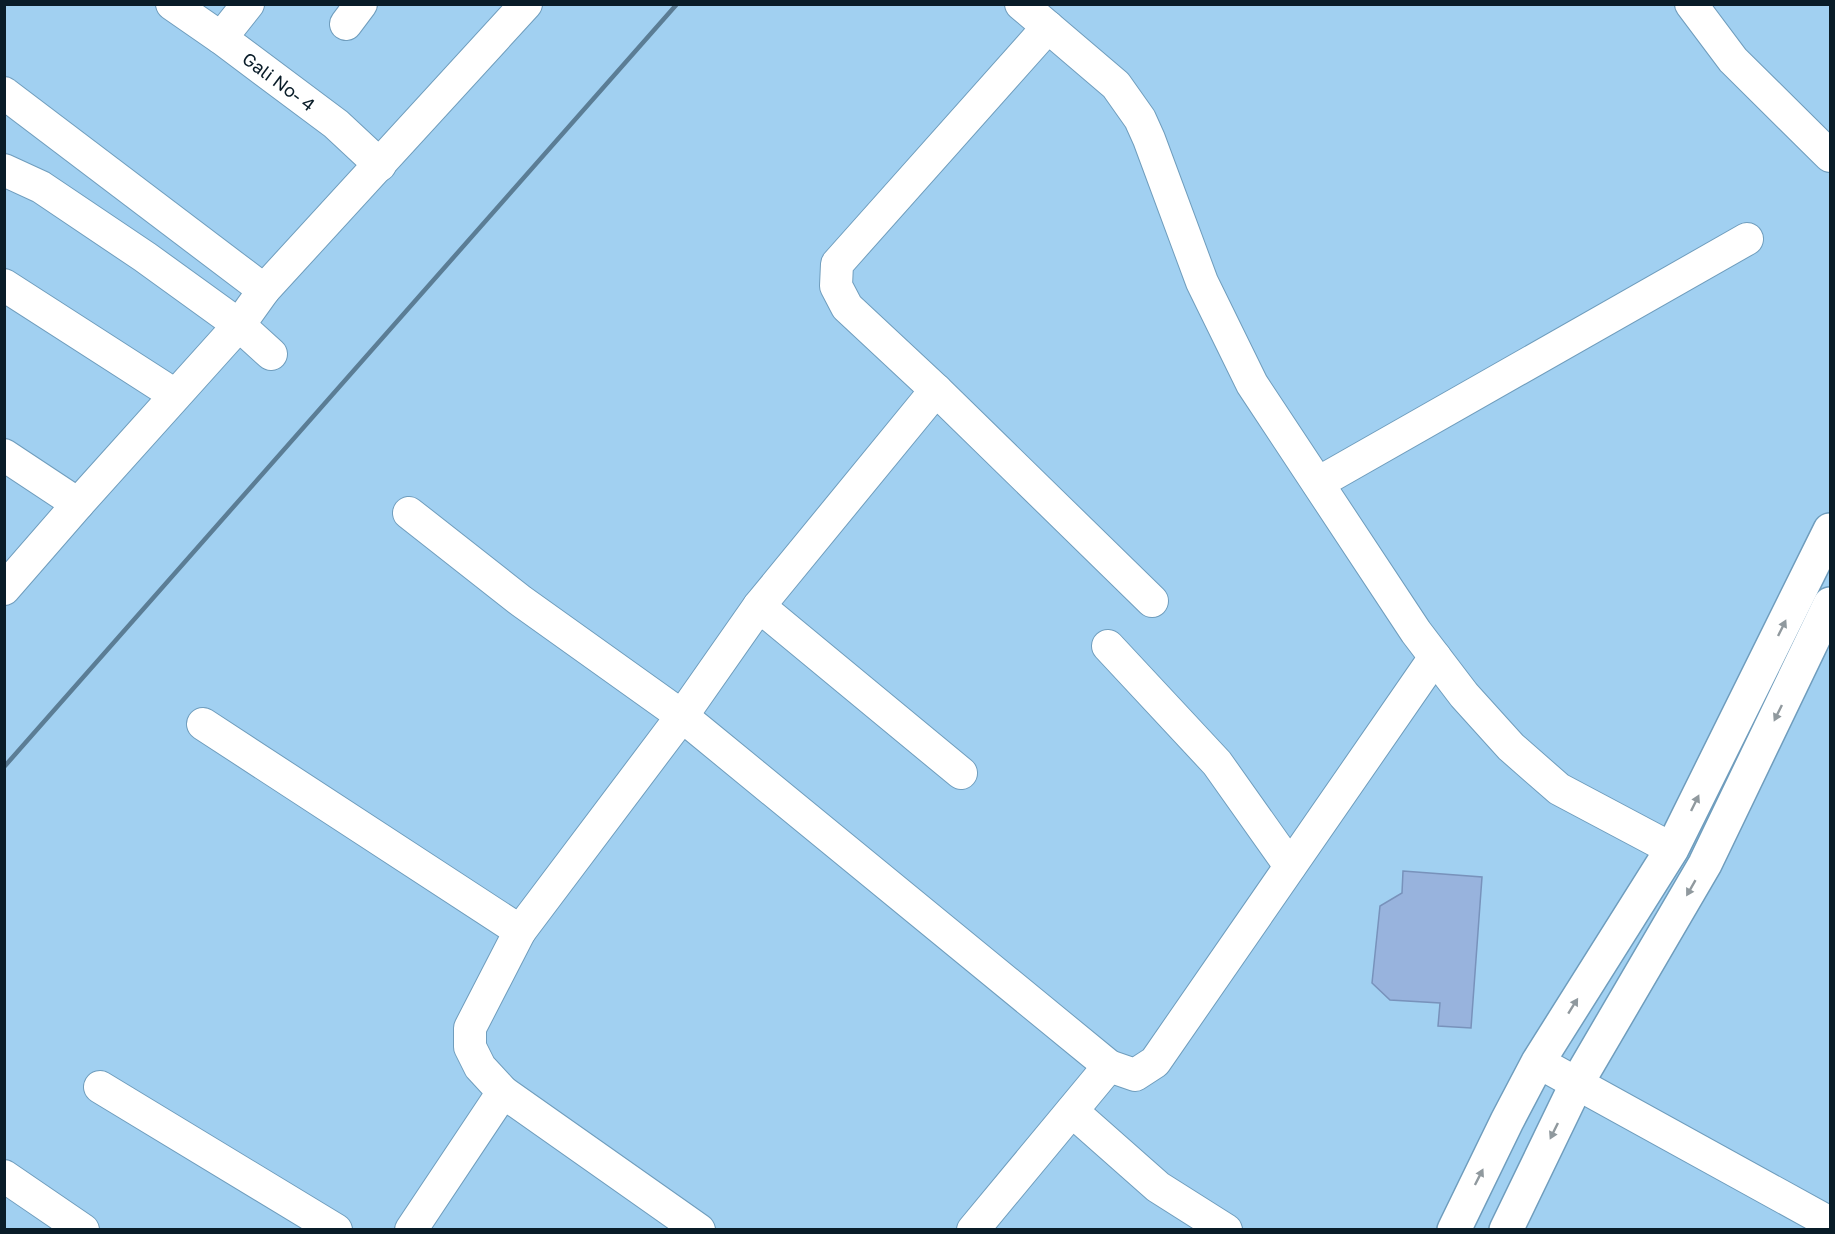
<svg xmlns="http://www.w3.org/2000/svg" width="1835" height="1234" font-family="'Golos Text',sans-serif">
	<rect width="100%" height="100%" fill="#a1d0f1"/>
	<path fill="#98b3dd" stroke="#7892bb" stroke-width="1.5" d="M 1403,871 L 1482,877 L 1471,1028 L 1438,1026 L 1440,1003 L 1390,1000 L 1372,983 L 1380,906 L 1402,893 Z"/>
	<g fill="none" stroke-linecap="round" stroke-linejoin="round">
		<g stroke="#6f9dbd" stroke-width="34">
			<g id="street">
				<path id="s1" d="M 172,4 L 221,38 L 336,124 L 380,165"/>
				<path d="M 1021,4 L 1116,85 L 1140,119 L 1149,139 L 1202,282 L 1252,384 L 1416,632 L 1464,695 L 1511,747 L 1559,789 L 1672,849"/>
				<path d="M 1691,4 L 1733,60 L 1830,156"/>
				<path d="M 346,24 L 361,4"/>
				<path d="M 1048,27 L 837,264 L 836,286 L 847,307 L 936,390 L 1152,601"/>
				<path d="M 221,38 L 248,4"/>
				<path d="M 4,93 L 264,290"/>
				<path d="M 4,170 L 41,187 L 145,257 L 239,325 L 271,354"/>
				<path d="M 4,285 L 175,395"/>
				<path d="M 4,455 L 78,504"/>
				<path d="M 1318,483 L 1747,239"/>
				<path d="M 409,513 L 521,601 L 682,716 L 1109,1066 L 1135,1075 L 1155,1062 L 1435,657"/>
				<path d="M 4,589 L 78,504 L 239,325 L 264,290 L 526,4"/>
				<path d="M 759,606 L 961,773"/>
				<path d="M 1108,646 L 1217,763 L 1290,866"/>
				<path d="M 203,724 L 520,931 L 682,716 L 759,606 L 936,390"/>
				<path d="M 1538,1062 L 1830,1223"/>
				<path d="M 100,1087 L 336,1230"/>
				<path d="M 503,1092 L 699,1230"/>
				<path d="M 1072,1111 L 1158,1187 L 1226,1230"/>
				<path d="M 4,1176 L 83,1230"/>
				<path d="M 411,1230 L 503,1092 L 480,1067 L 470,1047 L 470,1028 L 520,931"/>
				<path d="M 973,1230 L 1109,1066"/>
			</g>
		</g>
		<g stroke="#6f9dbd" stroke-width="36">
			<g id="secondary">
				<path d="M 1454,1230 L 1507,1121 L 1538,1062 L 1672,849 L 1830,530"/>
				<path d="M 1506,1230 L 1577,1083 L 1705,864 L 1830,604"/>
			</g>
		</g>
		<use href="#street" stroke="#fff" stroke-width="32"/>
		<use href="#secondary" stroke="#fff" stroke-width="33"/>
		<path stroke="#5b7d95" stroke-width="4.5" d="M 4,767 L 677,4"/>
	</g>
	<defs><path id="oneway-solid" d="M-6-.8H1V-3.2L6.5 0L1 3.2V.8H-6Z" transform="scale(1.5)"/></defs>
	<g fill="#90999e">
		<use href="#oneway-solid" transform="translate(1782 628) rotate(-64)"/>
		<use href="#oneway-solid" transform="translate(1778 713) rotate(116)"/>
		<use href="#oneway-solid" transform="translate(1695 803) rotate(-64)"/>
		<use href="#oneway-solid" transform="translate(1691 888) rotate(120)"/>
		<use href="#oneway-solid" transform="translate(1573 1006) rotate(-58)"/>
		<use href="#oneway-solid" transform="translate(1554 1131) rotate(116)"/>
		<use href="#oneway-solid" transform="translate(1479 1177) rotate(-63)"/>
	</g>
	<g text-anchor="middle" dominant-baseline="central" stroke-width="4.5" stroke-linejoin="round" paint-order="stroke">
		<g font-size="18" fill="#091c28" stroke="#a1d0f1">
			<text stroke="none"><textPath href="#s1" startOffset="132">Gali No- 4</textPath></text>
		</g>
	</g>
	<rect width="1835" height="1234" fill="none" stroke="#091c28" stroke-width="12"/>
</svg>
